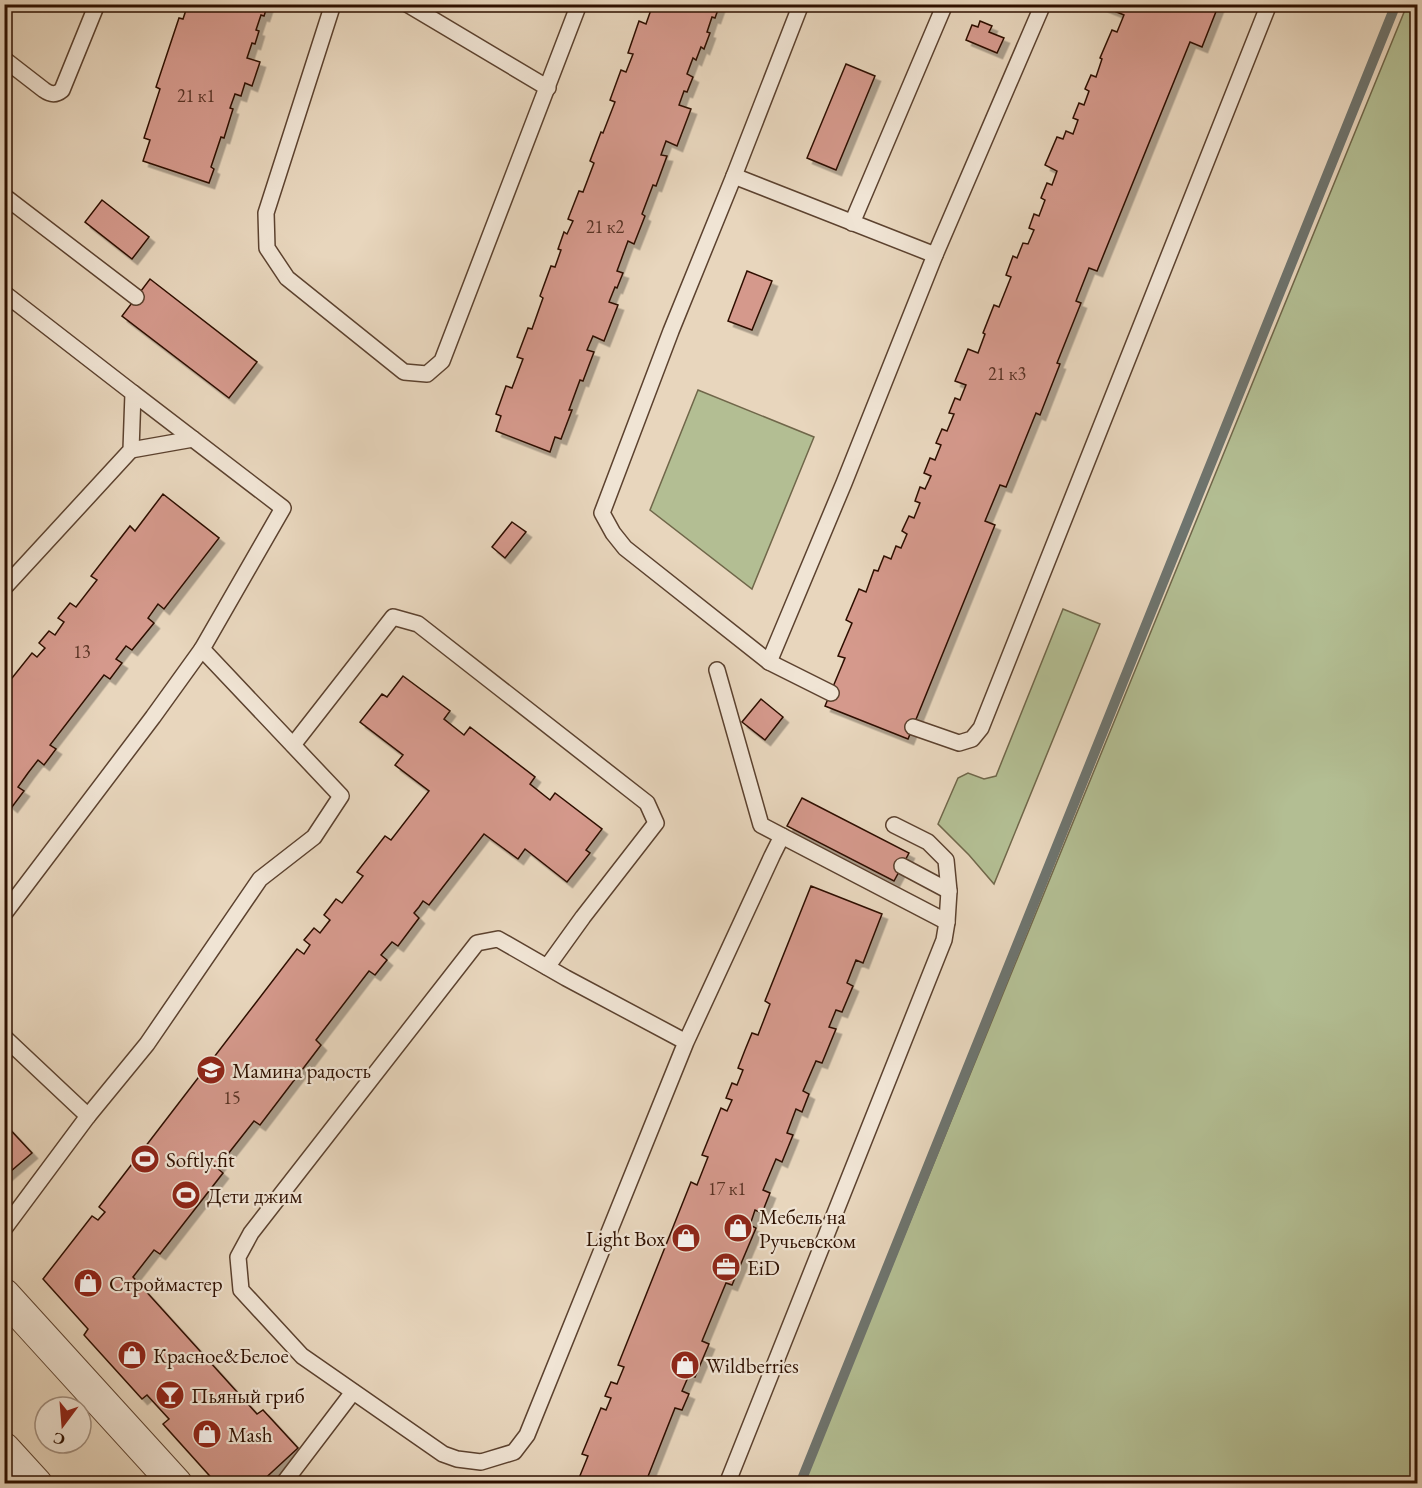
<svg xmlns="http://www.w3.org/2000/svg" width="1422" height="1488" font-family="'EB Garamond',serif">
	<defs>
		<filter id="shadow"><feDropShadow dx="5.5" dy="5.5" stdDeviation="0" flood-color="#0004"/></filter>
	</defs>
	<rect width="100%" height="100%" fill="#e8d6bd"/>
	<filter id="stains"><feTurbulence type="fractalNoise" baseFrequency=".00333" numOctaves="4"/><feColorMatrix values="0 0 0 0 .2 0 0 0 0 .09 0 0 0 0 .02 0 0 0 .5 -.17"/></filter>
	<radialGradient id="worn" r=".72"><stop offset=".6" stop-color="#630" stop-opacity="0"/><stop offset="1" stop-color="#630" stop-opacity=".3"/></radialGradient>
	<g fill="#b3be93" stroke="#70674a" stroke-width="1.5">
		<path d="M 1407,5 L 1418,5 L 1417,1483 L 803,1483 Z"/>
		<path d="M 698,390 L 814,437 L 752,589 L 650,510 Z"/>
		<path d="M 1063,609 L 1100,624 L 994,884 L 969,855 L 938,824 L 958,778 L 968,773 L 984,779 L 996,776 Z"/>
	</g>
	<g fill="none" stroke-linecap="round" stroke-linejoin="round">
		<path stroke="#6e746e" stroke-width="10" d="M 800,1484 L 1396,4"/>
	</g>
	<g fill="#d5998c" stroke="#2e1000" stroke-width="1.5" filter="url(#shadow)">
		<path d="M 188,4 L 268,4 L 264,16 L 261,15 L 256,30 L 259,31 L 255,44 L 252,43 L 247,58 L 260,62 L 252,86 L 245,83 L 241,96 L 235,94 L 230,108 L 233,109 L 224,138 L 221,137 L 211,167 L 214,169 L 209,183 L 143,161 L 150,140 L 144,138 L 160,89 L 156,87 L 179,18 L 183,19 Z"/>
		<path d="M 653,4 L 720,4 L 715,18 L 712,17 L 707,32 L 710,33 L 704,49 L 701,47 L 696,60 L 693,58 L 687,74 L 693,77 L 687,92 L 684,91 L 679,105 L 691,109 L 677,146 L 666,141 L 661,155 L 667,156 L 656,186 L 653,185 L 642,214 L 645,216 L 634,244 L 628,241 L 617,271 L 623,273 L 617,288 L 615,287 L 609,302 L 618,305 L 604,341 L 593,336 L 587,350 L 594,352 L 583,381 L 580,380 L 569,410 L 572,410 L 561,439 L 555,437 L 550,452 L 496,431 L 501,416 L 496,414 L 506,386 L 512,388 L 523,359 L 517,357 L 528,328 L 532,329 L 543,298 L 540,296 L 551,266 L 555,267 L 561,250 L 558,249 L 564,232 L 567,234 L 573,221 L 568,219 L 579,191 L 583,192 L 594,163 L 590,161 L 601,132 L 603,133 L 615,102 L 610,100 L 621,70 L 626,72 L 633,54 L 628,53 L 639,21 L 646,24 Z"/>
		<path d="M 1097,4 L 1219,4 L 1202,47 L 1190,42 L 1097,271 L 1089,268 L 1076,301 L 1081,303 L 1057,363 L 1060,364 L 1040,415 L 1036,413 L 1006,487 L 1000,485 L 985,521 L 995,525 L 908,739 L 825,706 L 845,658 L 838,656 L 852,623 L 846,620 L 859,589 L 866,592 L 874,570 L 878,571 L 884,556 L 891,559 L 896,546 L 901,548 L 907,534 L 902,531 L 909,516 L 914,518 L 920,503 L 915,501 L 920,487 L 925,489 L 931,476 L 924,473 L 930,458 L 935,460 L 941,445 L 936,443 L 942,429 L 947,431 L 954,414 L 949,413 L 955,398 L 960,400 L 966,385 L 955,381 L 968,349 L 978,353 L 985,334 L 983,333 L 994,305 L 999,307 L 1011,277 L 1006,275 L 1013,256 L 1017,258 L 1023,243 L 1028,244 L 1034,230 L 1029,228 L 1034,214 L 1039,216 L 1045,200 L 1041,198 L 1047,183 L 1052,185 L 1057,171 L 1045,165 L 1057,137 L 1063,139 L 1066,131 L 1073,134 L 1078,120 L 1073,118 L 1079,103 L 1084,105 L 1089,91 L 1085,89 L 1091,75 L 1096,77 L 1102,59 L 1100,58 L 1112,30 L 1117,32 L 1124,15 Z"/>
		<path d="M 980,21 L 992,26 L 989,32 L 1004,38 L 997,53 L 966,40 L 972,25 L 978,27 Z"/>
		<path d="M 846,64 L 875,76 L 836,170 L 807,158 Z"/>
		<path d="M 102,200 L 149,237 L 132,259 L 85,222 Z"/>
		<path d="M 747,271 L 772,281 L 752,330 L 728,321 Z"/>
		<path d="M 150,279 L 257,362 L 229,398 L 122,316 Z"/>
		<path d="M 163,494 L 219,538 L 164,609 L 158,604 L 148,618 L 154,623 L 132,650 L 126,646 L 116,659 L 122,663 L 110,679 L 104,675 L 50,745 L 56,749 L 44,765 L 38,760 L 28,773 L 18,787 L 24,791 L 12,807 L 6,802 L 4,804 L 4,700 L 7,697 L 4,695 L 4,688 L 32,653 L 37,657 L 45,648 L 39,643 L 49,631 L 55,635 L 64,622 L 58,618 L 70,603 L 76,607 L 97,580 L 91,576 L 130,526 L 135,531 Z"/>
		<path d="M 512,522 L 526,532 L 505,558 L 492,547 Z"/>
		<path d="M 403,676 L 450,711 L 444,719 L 464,735 L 470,727 L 535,777 L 530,784 L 550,800 L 555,793 L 602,829 L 586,850 L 590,853 L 567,882 L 525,849 L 518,859 L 484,834 L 429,905 L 423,901 L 419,907 L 414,913 L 419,918 L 398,946 L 392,942 L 381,955 L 387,960 L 375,975 L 369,971 L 316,1040 L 321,1045 L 260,1125 L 254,1121 L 217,1168 L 223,1173 L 160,1254 L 154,1250 L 133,1277 L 257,1414 L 263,1410 L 298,1448 L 259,1484 L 217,1484 L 163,1424 L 169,1419 L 147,1395 L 142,1399 L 84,1335 L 88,1329 L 43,1279 L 92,1216 L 98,1220 L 105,1212 L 99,1207 L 297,949 L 304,954 L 310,945 L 304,940 L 314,928 L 320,933 L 330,920 L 324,915 L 336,899 L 342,903 L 363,876 L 357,872 L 385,836 L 391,840 L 429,791 L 395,765 L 403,755 L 360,722 L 382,694 L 387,697 Z"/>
		<path d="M 761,699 L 783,717 L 765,740 L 742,722 Z"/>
		<path d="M 802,798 L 909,853 L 894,881 L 787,826 Z"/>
		<path d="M 811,886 L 882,914 L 863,963 L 856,960 L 847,983 L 853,986 L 842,1012 L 836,1010 L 829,1027 L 836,1029 L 822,1063 L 816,1061 L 803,1091 L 809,1094 L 802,1112 L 796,1109 L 787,1133 L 793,1135 L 782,1162 L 776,1159 L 763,1190 L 770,1193 L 762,1213 L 755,1210 L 750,1225 L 756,1228 L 732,1285 L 726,1283 L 702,1341 L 709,1344 L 695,1377 L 689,1375 L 682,1391 L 689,1394 L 682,1410 L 675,1408 L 645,1484 L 570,1484 L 571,1481 L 577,1483 L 588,1456 L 582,1454 L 601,1408 L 606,1410 L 611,1398 L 605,1396 L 611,1382 L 617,1384 L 624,1367 L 618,1365 L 642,1305 L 691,1182 L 697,1185 L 708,1157 L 702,1155 L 721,1108 L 727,1111 L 732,1100 L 726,1098 L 732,1083 L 737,1085 L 743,1070 L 738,1068 L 745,1050 L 752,1033 L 758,1035 L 770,1004 L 765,1001 Z"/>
		<path d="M 4,1123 L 32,1153 L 4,1177 Z"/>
	</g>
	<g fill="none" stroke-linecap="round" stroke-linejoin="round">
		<g stroke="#5c422f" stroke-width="18">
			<g id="lane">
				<path d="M 333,4 L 266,213 L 267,248 L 287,278 L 404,372 L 427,374 L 442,361 L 579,4"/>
				<path d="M 407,4 L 548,88"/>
				<path d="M 801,4 L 734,176 L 671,331 L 602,513 L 613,533 L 625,548 L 769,662 L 831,693"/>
				<path d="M 4,59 L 44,90 C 51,95 56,95 62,90 L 97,4"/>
				<path d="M 734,176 L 935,255"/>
				<path d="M 4,196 L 136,297"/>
				<path d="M 852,223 L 945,4"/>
				<path d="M 4,293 L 133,393 L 131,450 L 4,588"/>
				<path d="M 131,450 L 193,439"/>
				<path d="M 769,662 L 844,483 L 935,255 L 1043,4"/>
				<path d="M 913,727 L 959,743 L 972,739 L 981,728 L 1269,4"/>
				<path d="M 293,745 L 393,617 L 418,624 L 647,803 L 656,823 L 583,917 L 547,967"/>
				<path d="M 782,836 L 947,922"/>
				<path d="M 902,866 L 949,891"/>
				<path d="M 4,914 L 153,717 L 202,649"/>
				<path d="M 4,1037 L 88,1116"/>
				<path d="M 686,1042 L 566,978 L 498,939 L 477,943 L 251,1233 L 238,1257 L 241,1290 L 302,1356 L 443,1454 L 457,1459 L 481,1462 L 514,1452 L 527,1435 L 686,1042 L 772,856 L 782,836 L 761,825 L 717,670"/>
				<path d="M 4,1229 L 88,1116 L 147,1044 L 260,879 L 314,837 L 341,796 L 202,649 L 283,508 L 133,393"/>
				<path d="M 283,1484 L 353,1392"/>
				<path d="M 727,1484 L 944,940 L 947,922 L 949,891 L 946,860 L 928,842 L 894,825"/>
			</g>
		</g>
		<g stroke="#5c422f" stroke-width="34">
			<g id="street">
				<path d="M 4,1295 L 176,1484"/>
				<path d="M 4,1449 L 36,1484"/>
			</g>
		</g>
		<use href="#lane" stroke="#f0e4d4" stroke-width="15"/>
		<use href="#street" stroke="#f0e4d4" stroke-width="32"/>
	</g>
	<defs>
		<g id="school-disc" transform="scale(1.5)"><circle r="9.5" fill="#8f2418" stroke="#f0e4d4"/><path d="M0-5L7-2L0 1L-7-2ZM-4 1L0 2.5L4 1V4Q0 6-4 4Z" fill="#fff"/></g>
		<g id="stadium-disc" transform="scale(1.5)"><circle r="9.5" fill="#8f2418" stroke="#f0e4d4"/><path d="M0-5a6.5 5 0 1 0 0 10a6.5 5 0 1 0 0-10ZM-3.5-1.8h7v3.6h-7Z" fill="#fff"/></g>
		<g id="shop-disc" transform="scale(1.5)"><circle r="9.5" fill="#8f2418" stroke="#f0e4d4"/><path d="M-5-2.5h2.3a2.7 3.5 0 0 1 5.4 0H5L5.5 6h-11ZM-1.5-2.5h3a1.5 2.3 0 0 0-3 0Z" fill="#fff"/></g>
		<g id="office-disc" transform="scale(1.5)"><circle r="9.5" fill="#8f2418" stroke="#f0e4d4"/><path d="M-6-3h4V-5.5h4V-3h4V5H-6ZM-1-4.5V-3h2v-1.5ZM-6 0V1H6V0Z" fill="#fff"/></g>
		<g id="bar-disc" transform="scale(1.5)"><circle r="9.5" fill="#8f2418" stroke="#f0e4d4"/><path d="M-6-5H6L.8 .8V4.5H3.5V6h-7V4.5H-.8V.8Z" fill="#fff"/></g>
	</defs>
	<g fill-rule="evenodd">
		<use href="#school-disc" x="211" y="1070"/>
		<use href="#stadium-disc" x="145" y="1159"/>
		<use href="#stadium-disc" x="186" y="1195"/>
		<use href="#shop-disc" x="738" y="1228"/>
		<use href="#shop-disc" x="686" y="1238"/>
		<use href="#office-disc" x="726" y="1267"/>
		<use href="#shop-disc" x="88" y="1283"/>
		<use href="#shop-disc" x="132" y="1355"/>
		<use href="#shop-disc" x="685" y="1365"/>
		<use href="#bar-disc" x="170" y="1395"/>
		<use href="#shop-disc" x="207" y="1434"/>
	</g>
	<g text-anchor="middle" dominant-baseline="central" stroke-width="4.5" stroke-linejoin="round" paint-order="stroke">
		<g font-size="18" fill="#583223">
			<text x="196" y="95">21 к1</text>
			<text x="605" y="226">21 к2</text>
			<text x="1007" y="373">21 к3</text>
			<text x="82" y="651">13</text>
			<text x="232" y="1097">15</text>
			<text x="727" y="1188">17 к1</text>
		</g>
		<g font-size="21" fill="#2e1000" stroke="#f0e4d4" text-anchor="start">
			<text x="232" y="1070">Мамина радость</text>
			<text x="166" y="1159">Softly.fit</text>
			<text x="207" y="1195">Дети джим</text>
			<text x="759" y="1216">Мебель на<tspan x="759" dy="24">Ручьевском</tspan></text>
			<text x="665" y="1238" text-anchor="end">Light Box</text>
			<text x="747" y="1267">EiD</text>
			<text x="109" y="1283">Строймастер</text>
			<text x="153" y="1355">Красное&amp;Белое</text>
			<text x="706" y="1365">Wildberries</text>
			<text x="191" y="1395">Пьяный гриб</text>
			<text x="228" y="1434">Mash</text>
		</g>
	</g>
	<rect width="1422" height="1488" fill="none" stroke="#e8d6bd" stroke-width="24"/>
	<rect x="6" y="6" width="1410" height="1476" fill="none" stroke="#2e1000" stroke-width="3"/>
	<rect x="12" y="12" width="1398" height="1464" fill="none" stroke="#2e1000" stroke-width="1.5"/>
	<g transform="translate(63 1425) rotate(196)"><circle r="28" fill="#f0e4d4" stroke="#a28f7f" stroke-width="1.5"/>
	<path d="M0-4.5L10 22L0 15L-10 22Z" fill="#8f2418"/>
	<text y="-9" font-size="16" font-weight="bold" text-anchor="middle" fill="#2e1000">С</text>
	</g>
	<rect width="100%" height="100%" filter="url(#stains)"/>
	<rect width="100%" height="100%" fill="url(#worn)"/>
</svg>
